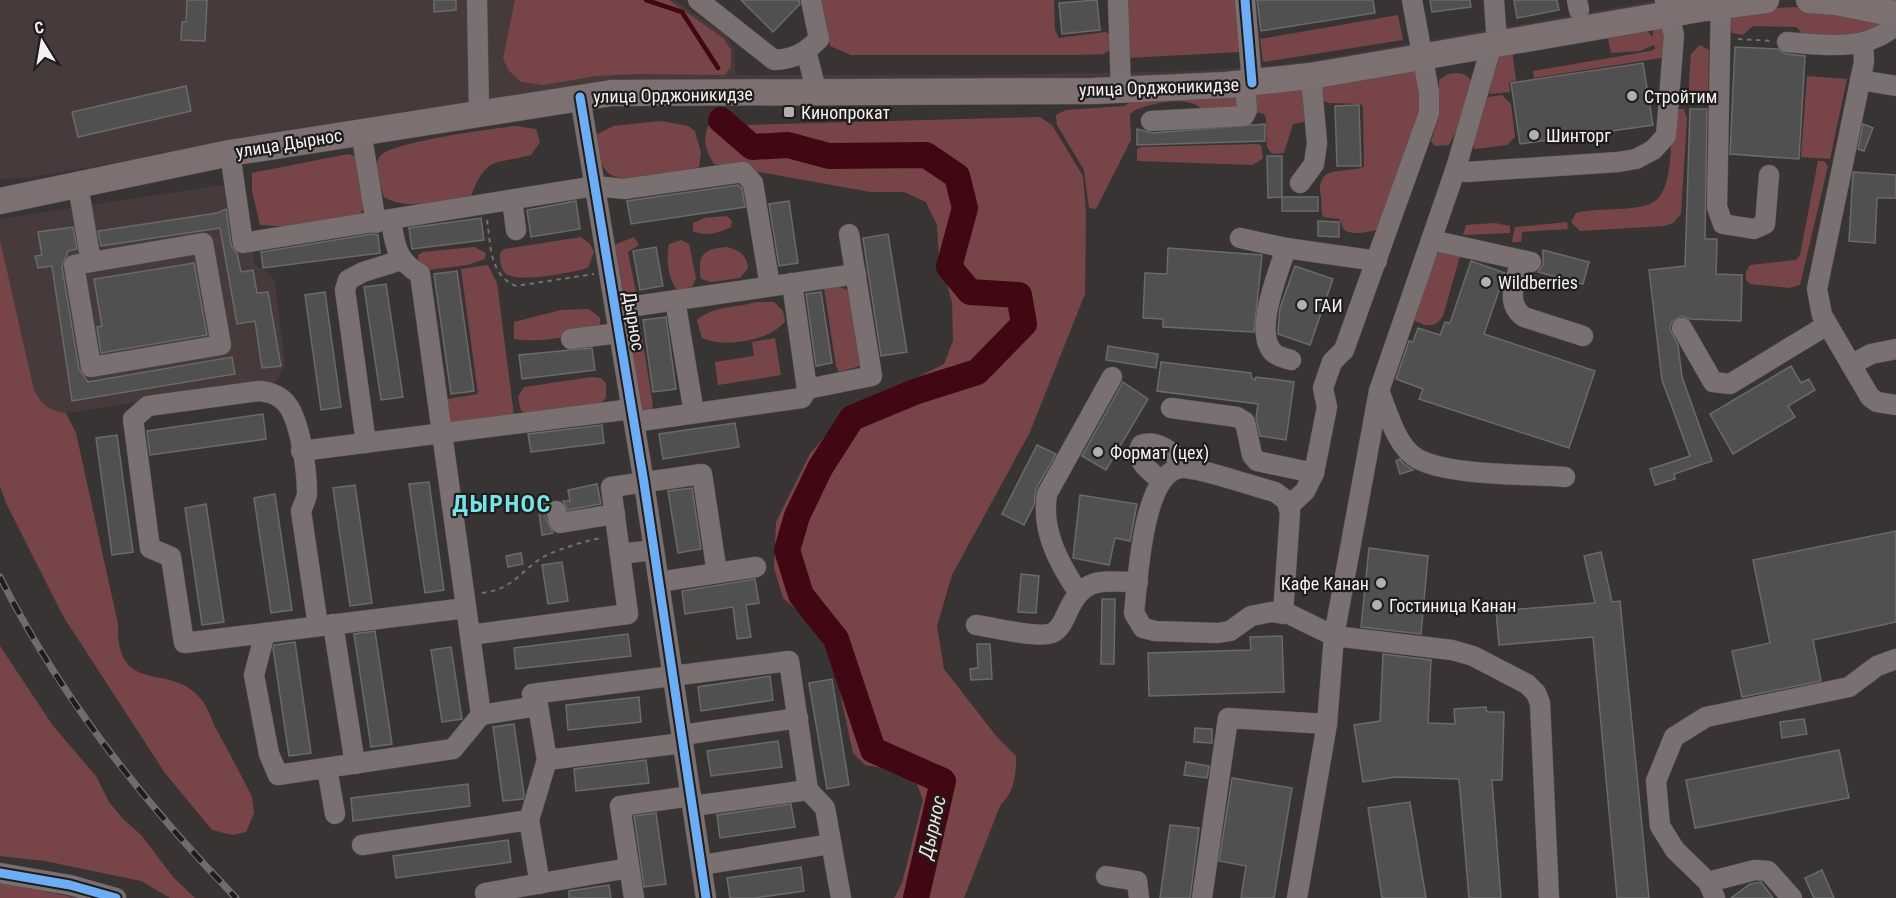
<svg xmlns="http://www.w3.org/2000/svg" width="1896" height="898" font-family="'Roboto Condensed',sans-serif">
	<rect width="100%" height="100%" fill="#393434"/>
	<g fill="#473a3b">
		<path d="M 0,0 L 675,0 L 725,35 L 735,49 L 735,75 L 988,75 L 1194,71 L 1269,66 L 1317,60 L 1661,0 L 1699,0 L 1251,75 L 817,85 L 228,144 L 26,178 L 0,179 Z"/>
		<path d="M 243,182 L 255,265 L 269,273 L 275,281 L 285,366 L 275,382 L 66,413 L 52,411 L 41,403 L 34,390 L 0,240 L 0,219 Z"/>
	</g>
	<g fill="#774548">
		<path d="M 515,0 L 669,0 L 723,38 L 731,50 L 731,67 L 725,75 L 637,74 L 596,76 L 543,85 L 521,82 L 509,71 L 503,58 Z"/>
		<path d="M 820,0 L 1054,0 L 1055,30 L 1059,38 L 1105,32 L 1110,34 L 1110,50 L 1104,54 L 1077,55 L 851,55 L 830,46 L 824,10 Z"/>
		<path d="M 1122,0 L 1242,0 L 1241,52 L 1126,58 Z"/>
		<path d="M 1795,7 L 1842,10 L 1887,21 C 1860,36 1833,38 1803,34 L 1796,27 L 1753,26 L 1743,35 L 1732,33 L 1726,11 Z"/>
		<path d="M 1398,15 L 1403,40 L 1263,62 L 1260,39 Z"/>
		<path d="M 1666,23 L 1667,57 L 1534,78 L 1533,71 L 1650,51 L 1655,49 L 1654,45 L 1640,51 L 1611,53 L 1608,38 L 1612,34 L 1647,31 L 1653,37 L 1653,28 Z"/>
		<path d="M 1700,45 L 1709,50 L 1708,98 L 1706,104 L 1693,104 L 1688,97 L 1691,54 Z"/>
		<path d="M 1512,48 L 1516,81 L 1509,82 L 1510,92 L 1489,94 L 1498,52 Z"/>
		<path d="M 1417,67 L 1423,114 L 1380,229 C 1367,232 1356,236 1344,230 L 1339,219 L 1323,217 C 1321,210 1322,204 1321,197 C 1315,164 1343,174 1364,167 L 1363,107 L 1361,104 L 1329,103 L 1322,100 L 1319,94 L 1322,82 Z"/>
		<path d="M 1458,73 C 1463,74 1468,75 1470,80 C 1475,93 1456,133 1449,145 L 1435,146 L 1431,141 L 1439,116 L 1439,80 L 1448,74 Z"/>
		<path d="M 1807,76 L 1847,79 L 1830,159 L 1801,157 Z"/>
		<path d="M 1292,85 L 1305,90 L 1308,121 L 1293,124 L 1284,153 L 1272,154 L 1267,147 L 1266,118 L 1264,114 L 1253,111 L 1250,92 Z"/>
		<path d="M 1234,90 L 1242,107 L 1204,111 C 1190,94 1153,103 1135,110 L 1130,114 L 1131,140 L 1096,209 L 1089,208 L 1084,170 L 1057,125 L 1056,115 L 1066,110 L 1124,106 L 1138,98 Z"/>
		<path d="M 1502,95 L 1511,104 L 1515,137 L 1507,145 L 1475,149 L 1472,143 L 1481,106 L 1488,97 Z"/>
		<path d="M 1675,109 L 1684,109 L 1687,118 L 1681,214 L 1673,223 L 1664,226 L 1580,231 L 1571,222 L 1576,213 C 1599,207 1627,212 1650,204 C 1677,194 1668,132 1675,109 Z"/>
		<path d="M 1040,117 L 1052,125 L 1083,176 L 1086,212 L 1085,294 L 1030,432 L 952,575 L 937,626 L 944,669 L 997,737 L 1016,756 C 1016,776 1015,790 1000,806 L 964,898 L 894,898 L 902,883 L 923,800 L 916,782 L 895,770 L 865,765 L 853,753 L 832,656 L 808,620 L 783,598 L 774,568 L 776,522 L 810,454 L 844,414 L 944,364 L 953,341 L 952,302 L 939,257 L 937,225 L 926,202 L 904,192 L 871,192 L 714,164 C 705,149 703,142 708,126 Z"/>
		<path d="M 661,121 L 688,126 L 695,131 L 701,153 L 699,167 C 680,173 627,186 610,174 C 598,166 598,147 596,135 L 613,126 Z"/>
		<path d="M 516,126 L 536,129 L 540,142 L 531,155 C 492,165 487,156 471,196 C 444,199 408,212 384,197 C 381,186 372,166 380,156 C 390,142 495,128 516,126 Z"/>
		<path d="M 1258,144 L 1261,145 L 1263,158 L 1253,165 L 1137,161 L 1137,149 L 1141,147 Z"/>
		<path d="M 348,154 L 358,157 L 366,205 L 359,215 L 290,227 L 260,225 L 252,191 L 252,173 Z"/>
		<path d="M 1818,161 L 1824,161 L 1828,166 L 1800,285 L 1789,288 L 1750,284 L 1746,280 L 1746,272 L 1750,265 L 1796,260 L 1800,255 Z"/>
		<path d="M 727,216 L 732,221 L 731,227 C 718,233 706,237 693,231 L 693,223 L 704,218 Z"/>
		<path d="M 1567,222 L 1568,229 L 1522,232 L 1521,242 L 1512,242 L 1515,227 Z"/>
		<path d="M 1495,223 L 1510,226 L 1510,233 L 1463,235 L 1466,225 Z"/>
		<path d="M 581,237 L 590,244 L 594,252 L 588,268 C 573,272 513,285 504,272 C 500,266 500,259 500,253 L 504,249 Z"/>
		<path d="M 634,237 L 639,245 L 628,252 L 637,297 L 620,299 L 614,245 Z"/>
		<path d="M 0,240 L 34,390 C 42,405 49,411 66,413 L 76,433 L 118,624 C 116,698 170,661 200,698 C 207,705 211,718 215,727 C 228,750 240,773 252,797 L 254,813 L 246,832 L 232,835 L 212,830 L 165,773 L 63,616 L 6,503 L 0,486 Z"/>
		<path d="M 681,240 L 689,244 L 696,278 L 692,287 L 677,290 C 668,279 666,258 669,244 Z"/>
		<path d="M 474,247 L 486,253 L 485,259 L 467,265 L 428,270 L 418,260 L 418,255 L 423,252 Z"/>
		<path d="M 727,247 C 740,251 746,254 748,268 L 740,278 L 711,282 L 701,279 C 697,255 703,249 727,247 Z"/>
		<path d="M 1439,251 L 1460,256 L 1443,316 C 1435,328 1428,327 1415,321 L 1414,313 Z"/>
		<path d="M 488,265 L 497,283 L 514,415 L 451,427 L 447,399 L 478,394 L 461,269 Z"/>
		<path d="M 832,284 L 850,291 L 863,356 L 860,366 L 839,372 L 836,366 L 824,288 Z"/>
		<path d="M 756,302 L 774,302 L 783,311 L 785,321 C 771,341 723,348 702,338 L 697,320 C 713,306 735,308 756,302 Z"/>
		<path d="M 589,309 L 600,318 L 600,325 C 582,337 536,343 514,339 L 514,322 L 561,310 Z"/>
		<path d="M 622,313 L 639,318 L 653,406 L 650,412 L 638,415 Z"/>
		<path d="M 775,338 L 781,375 L 718,385 L 715,362 L 754,356 L 752,342 Z"/>
		<path d="M 592,377 L 601,378 L 606,383 L 606,398 L 601,403 L 529,413 L 521,411 L 518,397 L 524,387 Z"/>
		<path d="M 0,646 L 53,726 L 96,776 L 109,802 L 123,819 L 141,835 L 174,878 L 195,898 L 170,898 L 141,881 L 45,861 L 0,856 Z"/>
		<path d="M 0,882 L 77,898 L 0,898 Z"/>
	</g>
	<g fill="none" stroke-linecap="round" stroke-linejoin="round">
		<path stroke="#410813" stroke-width="4.5" d="M 646,0 L 682,12 L 718,68"/>
		<path stroke="#410813" stroke-width="26" d="M 721,120 L 752,147 L 788,145 L 829,156 L 926,155 L 957,176 L 965,208 L 949,267 L 970,292 L 1019,295 L 1024,324 L 977,372 L 917,391 L 852,418 L 820,468 L 797,516 L 787,550 L 801,595 L 836,639 L 873,750 L 943,781 L 916,898"/>
	</g>
	<g fill="#505050" stroke="#6a6a6a" stroke-width="1.5">
		<path d="M 187,0 L 207,0 L 205,41 L 181,40 L 182,22 L 186,22 Z"/>
		<path d="M 434,0 L 456,0 L 456,10 L 434,12 Z"/>
		<path d="M 741,0 L 799,0 L 800,4 L 773,32 Z"/>
		<path d="M 1097,0 L 1100,30 L 1062,34 L 1059,3 Z"/>
		<path d="M 1257,0 L 1373,0 L 1375,13 L 1261,31 Z"/>
		<path d="M 1430,0 L 1470,0 L 1471,7 L 1432,12 Z"/>
		<path d="M 1514,0 L 1557,0 L 1559,10 L 1517,18 Z"/>
		<path d="M 1735,47 L 1778,49 L 1786,54 L 1805,56 L 1799,159 L 1730,154 Z"/>
		<path d="M 1643,63 L 1653,125 L 1520,144 L 1511,83 Z"/>
		<path d="M 186,86 L 191,111 L 78,137 L 72,112 Z"/>
		<path d="M 1359,105 L 1361,166 L 1337,166 L 1335,106 Z"/>
		<path d="M 1690,109 L 1707,109 L 1705,239 L 1717,239 L 1716,274 L 1742,275 L 1741,321 L 1690,319 L 1681,316 L 1671,323 L 1670,329 L 1678,345 L 1682,377 L 1712,461 L 1674,474 L 1675,479 L 1655,485 L 1650,469 L 1690,456 L 1662,380 L 1649,270 L 1685,266 Z"/>
		<path d="M 1265,124 L 1265,141 L 1137,145 L 1137,129 L 1152,133 Z"/>
		<path d="M 1863,124 L 1873,128 L 1864,151 L 1858,149 Z"/>
		<path d="M 1267,156 L 1282,156 L 1282,197 L 1268,198 Z"/>
		<path d="M 1853,172 L 1896,175 L 1896,198 L 1877,198 L 1875,243 L 1849,241 Z"/>
		<path d="M 738,185 L 742,188 L 745,207 L 631,224 L 627,201 Z"/>
		<rect x="1282" y="197" width="36" height="14"/>
		<path d="M 576,201 L 580,229 L 531,237 L 527,210 Z"/>
		<path d="M 789,201 L 798,263 L 779,266 L 769,204 Z"/>
		<path d="M 226,209 L 231,245 L 237,253 L 241,272 L 253,270 L 257,293 L 268,292 L 281,366 L 262,368 L 255,321 L 237,324 L 220,228 L 101,246 L 98,231 L 217,213 Z"/>
		<path d="M 481,218 L 484,240 L 412,249 L 409,228 Z"/>
		<path d="M 1318,221 L 1339,222 L 1339,237 L 1318,236 Z"/>
		<path d="M 73,227 L 77,249 L 68,251 L 62,267 L 79,369 L 88,382 L 232,357 L 235,374 L 72,401 L 52,266 L 38,268 L 35,256 L 42,255 L 38,232 Z"/>
		<path d="M 372,234 L 378,235 L 380,253 L 263,268 L 261,252 Z"/>
		<path d="M 888,234 L 907,352 L 881,356 L 863,238 Z"/>
		<path d="M 656,247 L 663,286 L 640,290 L 633,251 Z"/>
		<path d="M 1168,248 L 1262,255 L 1254,332 L 1163,327 L 1163,319 L 1143,318 L 1145,273 L 1167,274 Z"/>
		<path d="M 1543,250 L 1589,262 L 1583,284 L 1538,272 L 1543,265 Z"/>
		<path d="M 1471,261 L 1505,273 L 1484,334 L 1595,371 L 1569,448 L 1419,399 L 1423,389 L 1396,379 L 1409,341 L 1413,342 L 1418,328 L 1440,335 L 1445,322 L 1450,323 Z"/>
		<path d="M 194,263 L 207,335 L 101,353 L 97,327 L 102,326 L 94,279 Z"/>
		<path d="M 1295,266 L 1333,279 L 1310,345 L 1278,334 L 1278,331 L 1280,308 Z"/>
		<path d="M 457,271 L 474,391 L 451,394 L 434,274 Z"/>
		<path d="M 386,284 L 403,397 L 381,400 L 364,287 Z"/>
		<path d="M 325,292 L 341,407 L 321,410 L 305,295 Z"/>
		<path d="M 821,292 L 832,363 L 816,366 L 806,294 Z"/>
		<path d="M 666,317 L 676,389 L 653,392 L 643,320 Z"/>
		<path d="M 1108,346 L 1158,354 L 1156,368 L 1106,360 Z"/>
		<path d="M 592,348 L 595,370 L 522,379 L 519,355 Z"/>
		<path d="M 1161,362 L 1251,373 L 1251,377 L 1255,380 L 1256,377 L 1294,382 L 1286,440 L 1260,436 L 1256,418 L 1258,404 L 1157,391 Z"/>
		<path d="M 1791,366 L 1801,383 L 1809,379 L 1815,390 L 1788,406 L 1795,417 L 1733,454 L 1710,414 Z"/>
		<path d="M 1123,382 L 1148,399 L 1106,470 L 1082,456 Z"/>
		<path d="M 263,414 L 266,439 L 150,455 L 147,431 Z"/>
		<path d="M 735,423 L 739,447 L 663,459 L 659,434 Z"/>
		<path d="M 602,425 L 604,443 L 531,452 L 528,434 Z"/>
		<path d="M 117,435 L 133,552 L 112,555 L 96,438 Z"/>
		<path d="M 1037,445 L 1056,454 L 1036,489 L 1034,505 L 1024,525 L 1002,514 Z"/>
		<path d="M 1400,459 L 1403,463 L 1413,470 L 1400,474 L 1396,461 Z"/>
		<path d="M 429,482 L 444,590 L 425,593 L 409,484 Z"/>
		<path d="M 597,484 L 601,504 L 568,510 L 563,501 L 570,501 L 568,490 Z"/>
		<path d="M 355,485 L 372,603 L 350,606 L 333,488 Z"/>
		<path d="M 692,488 L 701,549 L 678,553 L 668,491 Z"/>
		<path d="M 275,494 L 292,610 L 271,613 L 254,498 Z"/>
		<path d="M 1080,495 L 1137,504 L 1130,541 L 1115,538 L 1109,565 L 1073,558 Z"/>
		<path d="M 547,503 L 544,514 L 553,533 L 542,535 L 538,504 Z"/>
		<path d="M 206,504 L 224,622 L 202,625 L 185,508 Z"/>
		<path d="M 1896,531 L 1896,622 L 1813,640 L 1821,681 L 1742,697 L 1732,651 L 1770,643 L 1753,560 Z"/>
		<path d="M 1369,548 L 1428,556 L 1421,634 L 1361,627 Z"/>
		<path d="M 1601,552 L 1612,602 L 1620,601 L 1649,898 L 1617,898 L 1593,637 L 1499,645 L 1496,611 L 1595,603 L 1584,556 Z"/>
		<path d="M 521,553 L 523,564 L 508,567 L 506,556 Z"/>
		<path d="M 562,562 L 568,601 L 548,604 L 542,565 Z"/>
		<path d="M 1021,574 L 1039,576 L 1036,613 L 1018,612 Z"/>
		<path d="M 755,579 L 759,603 L 746,605 L 751,637 L 737,639 L 733,607 L 685,614 L 682,591 Z"/>
		<path d="M 1102,599 L 1115,599 L 1114,664 L 1101,664 Z"/>
		<path d="M 375,631 L 392,744 L 371,747 L 354,634 Z"/>
		<path d="M 628,634 L 631,656 L 516,669 L 514,648 Z"/>
		<path d="M 1282,636 L 1284,692 L 1149,696 L 1148,653 L 1251,650 L 1250,637 Z"/>
		<path d="M 295,642 L 311,753 L 289,756 L 273,648 L 274,645 Z"/>
		<path d="M 977,644 L 990,644 L 992,679 L 971,680 L 970,669 L 978,668 Z"/>
		<path d="M 451,647 L 462,719 L 442,722 L 431,650 Z"/>
		<path d="M 1383,654 L 1431,660 L 1428,723 L 1455,724 L 1454,709 L 1486,707 L 1487,712 L 1504,712 L 1502,780 L 1492,780 L 1501,898 L 1469,898 L 1459,779 L 1396,777 L 1363,782 L 1354,725 L 1380,721 Z"/>
		<path d="M 770,676 L 773,700 L 701,711 L 698,687 Z"/>
		<path d="M 832,679 L 849,785 L 827,789 L 809,683 Z"/>
		<path d="M 639,697 L 641,722 L 568,730 L 566,705 Z"/>
		<path d="M 1804,719 L 1807,734 L 1782,738 L 1780,722 Z"/>
		<path d="M 514,724 L 524,794 L 523,799 L 503,801 L 493,727 Z"/>
		<path d="M 1195,728 L 1212,729 L 1212,743 L 1194,742 Z"/>
		<path d="M 778,741 L 782,767 L 711,776 L 707,751 Z"/>
		<path d="M 1839,750 L 1849,798 L 1695,828 L 1686,780 Z"/>
		<path d="M 646,760 L 649,783 L 576,791 L 574,769 Z"/>
		<path d="M 1186,762 L 1209,766 L 1207,778 L 1184,775 Z"/>
		<path d="M 1232,778 L 1292,788 L 1274,898 L 1241,898 L 1246,866 L 1219,861 Z"/>
		<path d="M 468,784 L 470,806 L 353,821 L 351,798 Z"/>
		<path d="M 1410,802 L 1426,898 L 1382,898 L 1368,808 Z"/>
		<path d="M 791,804 L 795,827 L 720,838 L 717,815 Z"/>
		<path d="M 656,813 L 666,884 L 644,887 L 634,816 Z"/>
		<path d="M 1170,825 L 1199,828 L 1190,898 L 1160,898 Z"/>
		<path d="M 508,840 L 511,862 L 396,878 L 393,856 Z"/>
		<path d="M 801,867 L 804,891 L 754,898 L 730,898 L 727,878 Z"/>
		<path d="M 1822,870 L 1834,898 L 1814,898 L 1805,878 Z"/>
		<path d="M 1761,882 L 1773,898 L 1731,898 L 1750,884 Z"/>
		<path d="M 609,885 L 611,898 L 569,898 L 569,891 Z"/>
	</g>
	<g fill="none" stroke-linecap="round" stroke-linejoin="round">
		<g stroke="#565353" stroke-width="21">
			<g id="minor">
				<path d="M 477,0 L 479,112"/>
				<path d="M 698,0 L 774,60 C 794,59 805,53 819,39 L 811,0"/>
				<path d="M 1118,0 L 1121,90"/>
				<path d="M 1245,0 L 1252,83"/>
				<path d="M 1494,0 L 1497,43"/>
				<path d="M 1577,0 L 1579,10"/>
				<path d="M 1721,0 L 1717,207 L 1723,224 L 1754,229 L 1765,224 L 1769,175"/>
				<path d="M 1787,42 C 1824,45 1866,52 1896,25"/>
				<path d="M 1863,43 L 1864,62 L 1817,289 L 1822,315 L 1870,397 L 1877,402 L 1896,405"/>
				<path d="M 806,51 L 817,93"/>
				<path d="M 1860,80 L 1896,86"/>
				<path d="M 580,97 L 644,483 L 706,898"/>
				<path d="M 1151,121 L 1244,116 L 1247,110 L 1245,84"/>
				<path d="M 361,131 L 376,223"/>
				<path d="M 230,153 L 243,243 L 595,186 L 624,189 L 743,172 L 753,183 L 770,286"/>
				<path d="M 1456,168 L 1466,172 L 1618,162 L 1636,159 L 1653,150 L 1666,136 L 1674,35 L 1665,0"/>
				<path d="M 1300,183 L 1314,164 L 1317,143 L 1311,76"/>
				<path d="M 78,185 L 91,262"/>
				<path d="M 512,200 L 516,230"/>
				<path d="M 391,221 C 395,246 397,261 420,274 L 481,715"/>
				<path d="M 1240,238 L 1286,248 L 1377,261"/>
				<path d="M 1431,240 L 1531,262"/>
				<path d="M 203,243 L 221,345 L 91,367 L 74,265 Z"/>
				<path d="M 1286,248 C 1279,272 1252,333 1274,353 C 1278,357 1286,358 1291,360"/>
				<path d="M 1521,260 C 1516,280 1504,303 1524,317 L 1583,336"/>
				<path d="M 792,283 L 807,389"/>
				<path d="M 675,300 L 694,413"/>
				<path d="M 615,309 L 856,274"/>
				<path d="M 1682,328 L 1713,382 L 1730,384 L 1827,325"/>
				<path d="M 571,339 L 619,333"/>
				<path d="M 1851,365 L 1871,354 L 1896,349"/>
				<path d="M 1379,391 C 1388,412 1396,447 1418,459 C 1450,476 1527,474 1565,477"/>
				<path d="M 1171,408 L 1237,417 L 1245,422 L 1252,455 L 1257,461 L 1314,473"/>
				<path d="M 634,422 L 802,398 L 807,389 L 872,376 L 849,234"/>
				<path d="M 366,443 L 345,290 L 348,280 L 363,272 L 402,260"/>
				<path d="M 301,451 L 632,409"/>
				<path d="M 1161,481 C 1150,470 1133,461 1141,445 C 1160,438 1178,458 1191,469"/>
				<path d="M 1289,506 L 1305,491 L 1314,473 L 1327,407 L 1323,388 L 1332,362 L 1344,350 L 1429,113 L 1429,92 L 1412,0"/>
				<path d="M 556,511 L 560,523 L 615,514"/>
				<path d="M 654,550 L 620,554 L 611,487 L 702,474 L 717,573"/>
				<path d="M 659,582 L 756,567"/>
				<path d="M 1078,592 C 1058,562 1041,530 1047,494 L 1112,377"/>
				<path d="M 1283,614 L 1290,512 L 1286,500 L 1275,492 C 1255,487 1199,467 1182,468 C 1142,471 1138,581 1134,613 L 1143,628 L 1155,631 L 1218,633 L 1230,631 L 1251,616 L 1271,612 L 1289,614 L 1334,636 L 1452,650 L 1473,656 L 1527,684 L 1536,693 L 1540,703 L 1549,898"/>
				<path d="M 333,624 L 355,764"/>
				<path d="M 976,625 C 993,627 1041,640 1054,632 C 1062,627 1065,617 1069,609 C 1085,575 1105,582 1138,582"/>
				<path d="M 318,626 L 301,511 C 303,505 307,498 307,493 C 307,471 300,417 285,402 C 277,394 269,392 259,391 L 148,406 L 133,419 L 150,548 L 171,557 L 184,643 L 466,608"/>
				<path d="M 265,633 L 254,675 L 269,754 L 278,775 L 453,749 L 481,715 L 538,706 L 547,760"/>
				<path d="M 470,635 L 628,614 L 620,554"/>
				<path d="M 538,706 L 532,694 L 789,661 L 808,790 L 693,806"/>
				<path d="M 682,735 L 798,718"/>
				<path d="M 327,768 L 335,814"/>
				<path d="M 808,790 L 825,808 L 841,898"/>
				<path d="M 529,820 L 547,760 L 683,743"/>
				<path d="M 362,845 L 529,820 L 540,884"/>
				<path d="M 702,865 L 831,844"/>
				<path d="M 0,873 L 70,885 L 116,898"/>
				<path d="M 1106,876 L 1137,881 L 1139,898"/>
				<path d="M 1708,882 L 1755,870 L 1768,871 L 1792,898"/>
				<path d="M 485,893 L 629,868"/>
				<path d="M 634,898 L 620,806 L 691,796"/>
				<path d="M 1202,898 L 1228,718 L 1327,724"/>
				<path d="M 1297,898 L 1327,724 L 1334,636 L 1379,391 L 1456,168 L 1492,44"/>
				<path d="M 1715,898 L 1708,882 L 1675,850 L 1660,826 L 1656,781 L 1674,737 L 1706,717 L 1849,687 L 1877,666 L 1896,659"/>
			</g>
		</g>
		<g stroke="#565353" stroke-width="27">
			<g id="major">
				<path d="M 1809,0 L 1836,2 L 1896,14"/>
				<path d="M 0,201 L 230,153 L 612,93 L 1093,91 L 1226,85 L 1311,76 L 1705,8 L 1766,0"/>
			</g>
		</g>
		<g stroke="#756e6f" stroke-width="2" stroke-dasharray="4.5 4.5" stroke-linecap="butt">
			<path d="M 1738,39 L 1772,41"/>
			<path d="M 487,220 C 491,245 489,275 516,286 L 594,274"/>
			<path d="M 482,593 C 511,589 517,576 537,561 C 548,552 587,540 602,538"/>
		</g>
		<use href="#minor" stroke="#7b7071" stroke-width="20"/>
		<use href="#major" stroke="#7c7070" stroke-width="26"/>
		<g stroke="#736b6b" stroke-width="7">
			<path id="rail" d="M 0,577 C 60,697 143,802 236,898"/>
		</g>
		<use href="#rail" stroke="#1f1c1c" stroke-width="4.5" stroke-dasharray="14" stroke-linecap="butt"/>
		<g stroke="#1f1c1c" stroke-width="13">
			<g id="cycleway">
				<path d="M 1245,0 L 1252,83"/>
				<path d="M 580,97 L 644,483 L 706,898"/>
				<path d="M 0,873 L 70,885 L 116,898"/>
			</g>
		</g>
		<use href="#cycleway" stroke="#6dadf4" stroke-width="9"/>
	</g>
	<g fill="#b4afaf" stroke="#1f1c1c" stroke-width="2">
		<circle cx="1632" cy="96" r="6"/>
		<rect x="783" y="106" width="12" height="12" rx="3"/>
		<circle cx="1534" cy="135" r="6"/>
		<circle cx="1486" cy="282" r="6"/>
		<circle cx="1302" cy="305" r="6"/>
		<circle cx="1098" cy="452" r="6"/>
		<circle cx="1381" cy="583" r="6"/>
		<circle cx="1377" cy="605" r="6"/>
	</g>
	<g text-anchor="middle" dominant-baseline="central" stroke-width="4.5" stroke-linejoin="round" paint-order="stroke">
		<g font-size="18" fill="#f6f1f1" stroke="#1f1c1c">
			<text transform="translate(1159 87) rotate(-2)">улица Орджоникидзе</text>
			<text transform="translate(673 95) rotate(-1)">улица Орджоникидзе</text>
			<text transform="translate(289 143) rotate(-9)">улица Дырнос</text>
			<text transform="translate(634 321) rotate(81)">Дырнос</text>
		</g>
		<g font-size="18" fill="#f6f1f1" stroke="#1f1c1c" text-anchor="start">
			<text x="1644" y="96">Стройтим</text>
			<text x="801" y="112">Кинопрокат</text>
			<text x="1546" y="135">Шинторг</text>
			<text x="1498" y="282">Wildberries</text>
			<text x="1314" y="305">ГАИ</text>
			<text x="1110" y="452">Формат (цех)</text>
			<text x="1369" y="583" text-anchor="end">Кафе Канан</text>
			<text x="1389" y="605">Гостиница Канан</text>
		</g>
		<g font-size="20" font-style="italic" fill="#f3dddd" stroke="#1f1c1c">
			<text transform="translate(932 827) rotate(-77)">Дырнос</text>
		</g>
		<g font-size="24" font-weight="bold" letter-spacing="1.5" fill="#78e4e7" stroke="#1f1c1c">
			<text x="502" y="504">ДЫРНОС</text>
		</g>
	</g>
	<g transform="translate(42 42) rotate(349)" stroke="#1f1c1c" stroke-width="4.5" paint-order="stroke">
	<path d="M0-4.5L10 22L0 15L-10 22Z" fill="#f6f1f1"/>
	<text y="-9" font-size="16" font-weight="bold" text-anchor="middle" fill="#f6f1f1">С</text>
	</g>
</svg>
